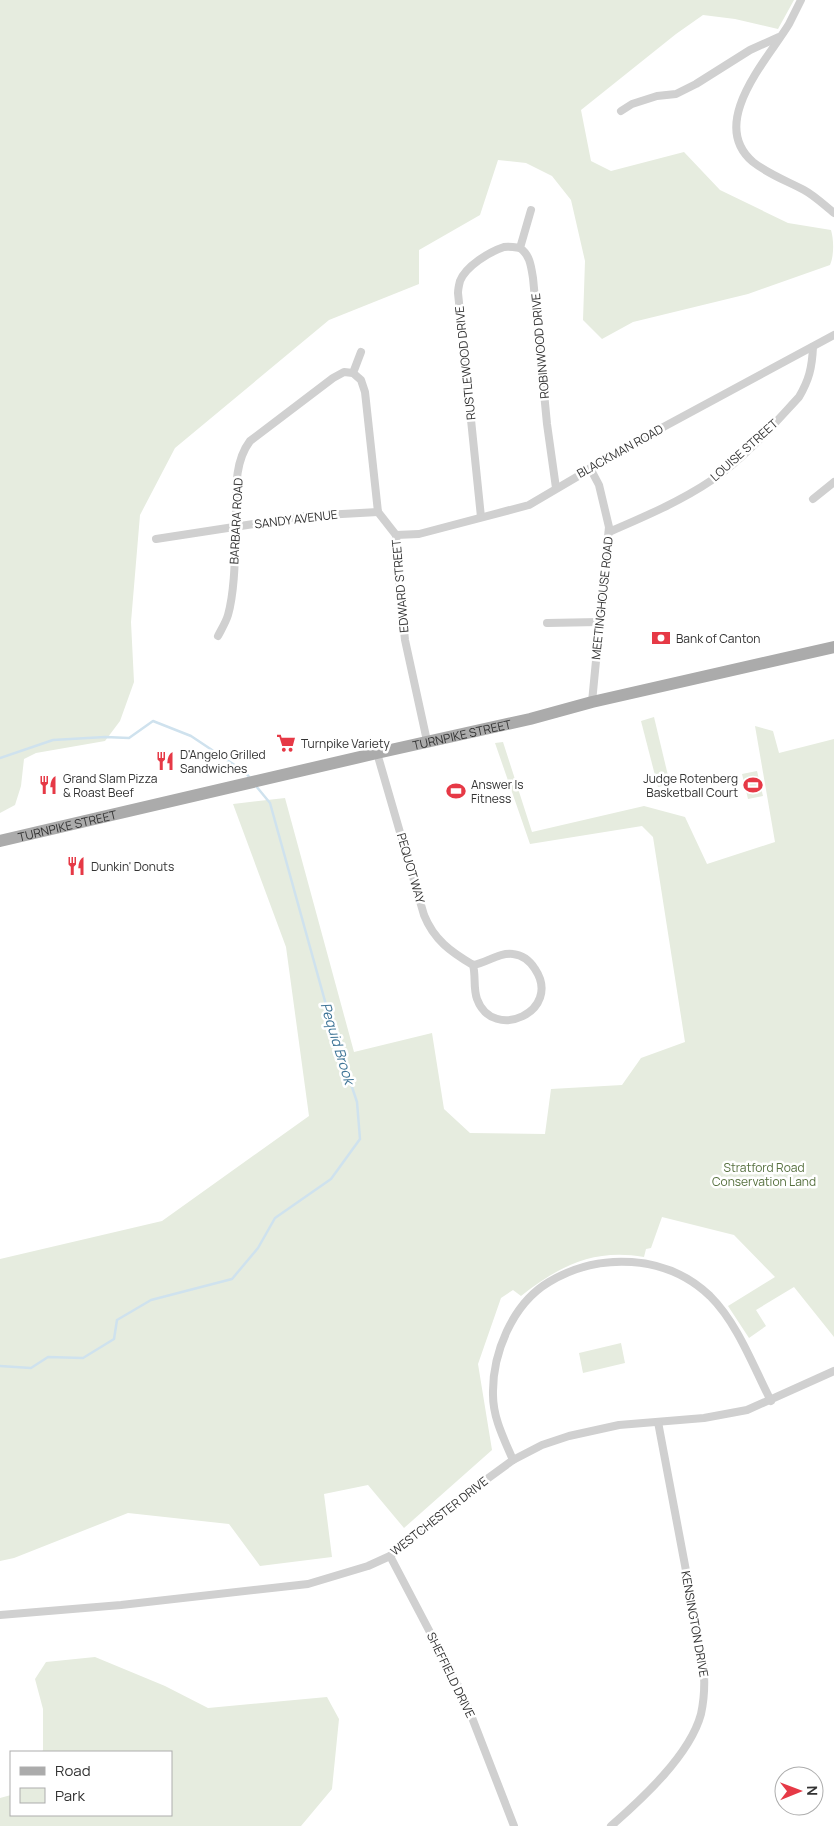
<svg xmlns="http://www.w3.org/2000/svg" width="834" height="1826" font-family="Manrope,sans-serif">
	<rect width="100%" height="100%" fill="#fff"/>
	<g fill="#e6ecdf">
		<path d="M 0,0 L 794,0 L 778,29 L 735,19 L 703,15 L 676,34 L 581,110 L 591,161 L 611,171 L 684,152 L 720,190 L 788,223 L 831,230 C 834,240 834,256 830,265 L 748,294 L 633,322 L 602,339 L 583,320 L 585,261 L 571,200 L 552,176 L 526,163 L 498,160 L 480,215 L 419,250 L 419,284 L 329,320 L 175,448 L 140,515 L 131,622 L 134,682 L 120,721 L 105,741 L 36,753 L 24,759 L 21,786 L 15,805 L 0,813 Z"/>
		<path d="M 654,717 L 670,784 L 658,787 L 641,721 Z"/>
		<path d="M 755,726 L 773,731 L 779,753 L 834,739 L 834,1337 L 794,1287 L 756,1310 L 766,1326 L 749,1338 L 728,1306 L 775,1277 L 734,1235 L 662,1217 L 651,1248 L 646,1249 L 644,1257 C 594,1248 559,1266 521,1296 L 513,1290 L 501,1298 L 478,1364 L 492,1450 L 404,1528 L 368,1485 L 324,1494 L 332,1557 L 260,1566 L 229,1524 L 128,1513 L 14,1558 L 0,1561 L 0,1259 L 162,1221 L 309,1116 L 286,947 L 233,804 L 285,798 L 354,1052 L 432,1033 L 444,1109 L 470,1133 L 545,1134 L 551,1089 L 622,1085 L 641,1058 L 685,1042 L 653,837 L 642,826 L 530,844 L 495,743 L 503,742 L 532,832 L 644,806 L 685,817 L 707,864 L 775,842 Z"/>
		<path d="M 757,771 L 763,796 L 748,799 L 742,774 Z"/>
		<path d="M 621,1343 L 625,1363 L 583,1373 L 579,1353 Z"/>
		<path d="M 95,1657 L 165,1686 L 208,1708 L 327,1697 L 339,1719 L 332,1789 L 301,1826 L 0,1826 L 0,1798 L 11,1795 L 11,1815 L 171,1815 L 171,1752 L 42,1752 L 43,1750 L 43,1709 L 35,1679 L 46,1662 Z"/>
	</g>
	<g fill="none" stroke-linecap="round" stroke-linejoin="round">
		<g stroke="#cfe2ee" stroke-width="2.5">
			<path d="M 0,758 L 53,740 L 105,737 L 129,738 L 153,721 L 191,736 L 245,772 L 250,778"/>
			<path d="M 0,1366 L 31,1368 L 48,1357 L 83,1358 L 114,1339 L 117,1320 L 151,1300 L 232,1279 L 258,1248 L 275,1218 L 331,1179 L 360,1139 L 357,1102 L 333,1030 L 270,803 L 256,786"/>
		</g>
		<g stroke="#d0d0d0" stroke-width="8">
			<path d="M 801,0 C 797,8 793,16 789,24 C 768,59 707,123 753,162 C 768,174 787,181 804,190 C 815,196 824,205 834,213"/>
			<path d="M 621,111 L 632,104 L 657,96 L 676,94 L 696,84 L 750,50 L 779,37"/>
			<path d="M 531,210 L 520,248 C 530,255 531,266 533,278 L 547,424 L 556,488"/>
			<path d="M 361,352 L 353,373 L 361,380 L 365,392 L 378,512 L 396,535 L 399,583 L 405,640 L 427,741"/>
			<path d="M 590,468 L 599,485 L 609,527 L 592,702"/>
			<path d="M 813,499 L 834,482"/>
			<path d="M 481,517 L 458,293 C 458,289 459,285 460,281 C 466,266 489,252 504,247 C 509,246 514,247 520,248"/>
			<path d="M 609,532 C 644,517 681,501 712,480 C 743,460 774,424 799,397 C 809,380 812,368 813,347"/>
			<path d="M 396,535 L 419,534 L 529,505 L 643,438 L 834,335"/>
			<path d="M 156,539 L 306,516 L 378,512"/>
			<path d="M 547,623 L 599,622"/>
			<path d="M 218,636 C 221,630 226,622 228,615 C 235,590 235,553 236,527 C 237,498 232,465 250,441 L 333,378 L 344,372 L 353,373"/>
			<path d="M 377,753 L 424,915 C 434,940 451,952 473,965 C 476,976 473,988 477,999 C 493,1043 563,1011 535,969 C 530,961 522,955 513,954 C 499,952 487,963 473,965"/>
			<path d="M 513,1460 C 504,1439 493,1418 493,1395 C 492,1354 512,1304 549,1282 C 599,1252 666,1254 710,1296 C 738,1324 753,1366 771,1401"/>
			<path d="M 390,1556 L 464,1697 L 514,1826"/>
			<path d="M 0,1615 L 121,1605 L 308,1584 L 368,1566 L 390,1556 L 439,1514 L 513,1460 L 542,1445 L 569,1436 L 619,1425 L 704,1418 L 747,1410 L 834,1371"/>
			<path d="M 611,1826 C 642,1799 690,1755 701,1714 C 705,1696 705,1679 703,1661 L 658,1422"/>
		</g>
		<path stroke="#ababab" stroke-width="12" id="s1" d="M 0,841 L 377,753 L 530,719 L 592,702 L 834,647"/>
	</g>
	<defs>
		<g id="bank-bare" transform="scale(1.5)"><path d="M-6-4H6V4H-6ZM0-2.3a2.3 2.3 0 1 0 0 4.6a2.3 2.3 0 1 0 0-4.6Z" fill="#e63946" stroke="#fff" stroke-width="2.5" paint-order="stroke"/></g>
		<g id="supermarket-bare" transform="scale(1.5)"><path d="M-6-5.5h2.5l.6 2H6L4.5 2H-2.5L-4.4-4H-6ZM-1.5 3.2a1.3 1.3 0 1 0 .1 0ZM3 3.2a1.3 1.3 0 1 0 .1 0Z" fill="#e63946" stroke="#fff" stroke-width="2.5" paint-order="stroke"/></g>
		<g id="restaurant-bare" transform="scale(1.5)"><path d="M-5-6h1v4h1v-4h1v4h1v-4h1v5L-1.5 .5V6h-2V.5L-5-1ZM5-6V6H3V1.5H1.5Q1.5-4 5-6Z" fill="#e63946" stroke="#fff" stroke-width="2.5" paint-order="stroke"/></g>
		<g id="stadium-bare" transform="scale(1.5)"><path d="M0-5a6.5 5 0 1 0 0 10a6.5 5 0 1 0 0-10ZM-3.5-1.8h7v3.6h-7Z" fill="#e63946" stroke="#fff" stroke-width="2.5" paint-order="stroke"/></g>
	</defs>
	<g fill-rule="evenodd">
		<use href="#bank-bare" x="661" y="638"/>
		<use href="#supermarket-bare" x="286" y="743"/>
		<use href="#restaurant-bare" x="165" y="761"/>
		<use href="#restaurant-bare" x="48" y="785"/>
		<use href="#stadium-bare" x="753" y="785"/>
		<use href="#stadium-bare" x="456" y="791"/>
		<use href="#restaurant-bare" x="76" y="866"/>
	</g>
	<g text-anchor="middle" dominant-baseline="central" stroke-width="5" stroke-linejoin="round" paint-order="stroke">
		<g font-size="12" fill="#333" stroke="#fff">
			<text transform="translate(540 346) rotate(-95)">ROBINWOOD DRIVE</text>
			<text transform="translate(465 363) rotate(-96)">RUSTLEWOOD DRIVE</text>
			<text transform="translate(744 450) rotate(-42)">LOUISE STREET</text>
			<text transform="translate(620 451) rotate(-29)">BLACKMAN ROAD</text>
			<text transform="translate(296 519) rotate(-7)">SANDY AVENUE</text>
			<text transform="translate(236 521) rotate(-87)">BARBARA ROAD</text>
			<text transform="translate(400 586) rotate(-95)">EDWARD STREET</text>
			<text transform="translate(602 598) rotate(-84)">MEETINGHOUSE ROAD</text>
			<text stroke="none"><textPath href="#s1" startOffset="474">TURNPIKE STREET</textPath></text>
			<text stroke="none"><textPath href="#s1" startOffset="69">TURNPIKE STREET</textPath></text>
			<text transform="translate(411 868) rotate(74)">PEQUOT WAY</text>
			<text transform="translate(439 1516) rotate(-38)">WESTCHESTER DRIVE</text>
			<text transform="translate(695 1624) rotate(80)">KENSINGTON DRIVE</text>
			<text transform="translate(451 1675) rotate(64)">SHEFFIELD DRIVE</text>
		</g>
		<g font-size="12" fill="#333" stroke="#fff" text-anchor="start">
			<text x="676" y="638">Bank of Canton</text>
			<text x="301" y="743">Turnpike Variety</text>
			<text x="180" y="754">D'Angelo Grilled<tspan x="180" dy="14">Sandwiches</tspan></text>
			<text x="63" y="778">Grand Slam Pizza<tspan x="63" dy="14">&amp; Roast Beef</tspan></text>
			<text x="738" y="778" text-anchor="end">Judge Rotenberg<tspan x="738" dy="14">Basketball Court</tspan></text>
			<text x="471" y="784">Answer Is<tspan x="471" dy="14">Fitness</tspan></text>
			<text x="91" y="866">Dunkin' Donuts</text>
		</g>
		<g font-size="12" fill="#56703f" stroke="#fff">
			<text x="764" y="1167">Stratford Road<tspan x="764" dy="14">Conservation Land</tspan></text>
		</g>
		<g font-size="14" font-style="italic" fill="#3f7597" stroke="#fff">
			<text transform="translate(338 1043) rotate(73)">Pequid Brook</text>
		</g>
	</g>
	<rect x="10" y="1751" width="162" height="65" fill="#ffffff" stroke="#adadad"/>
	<rect x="20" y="1767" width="25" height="8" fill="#ababab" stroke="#adadad"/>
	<text x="55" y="1776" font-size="15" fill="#333333">Road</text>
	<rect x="20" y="1788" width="25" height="15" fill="#e6ecdf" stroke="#adadad"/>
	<text x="55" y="1801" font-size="15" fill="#333333">Park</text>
	<g transform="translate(799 1791) rotate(89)"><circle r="24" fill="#ffffff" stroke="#adadad"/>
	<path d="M0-4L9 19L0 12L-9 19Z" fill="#e63946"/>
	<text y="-8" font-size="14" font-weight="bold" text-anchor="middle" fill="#333333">N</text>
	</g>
</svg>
